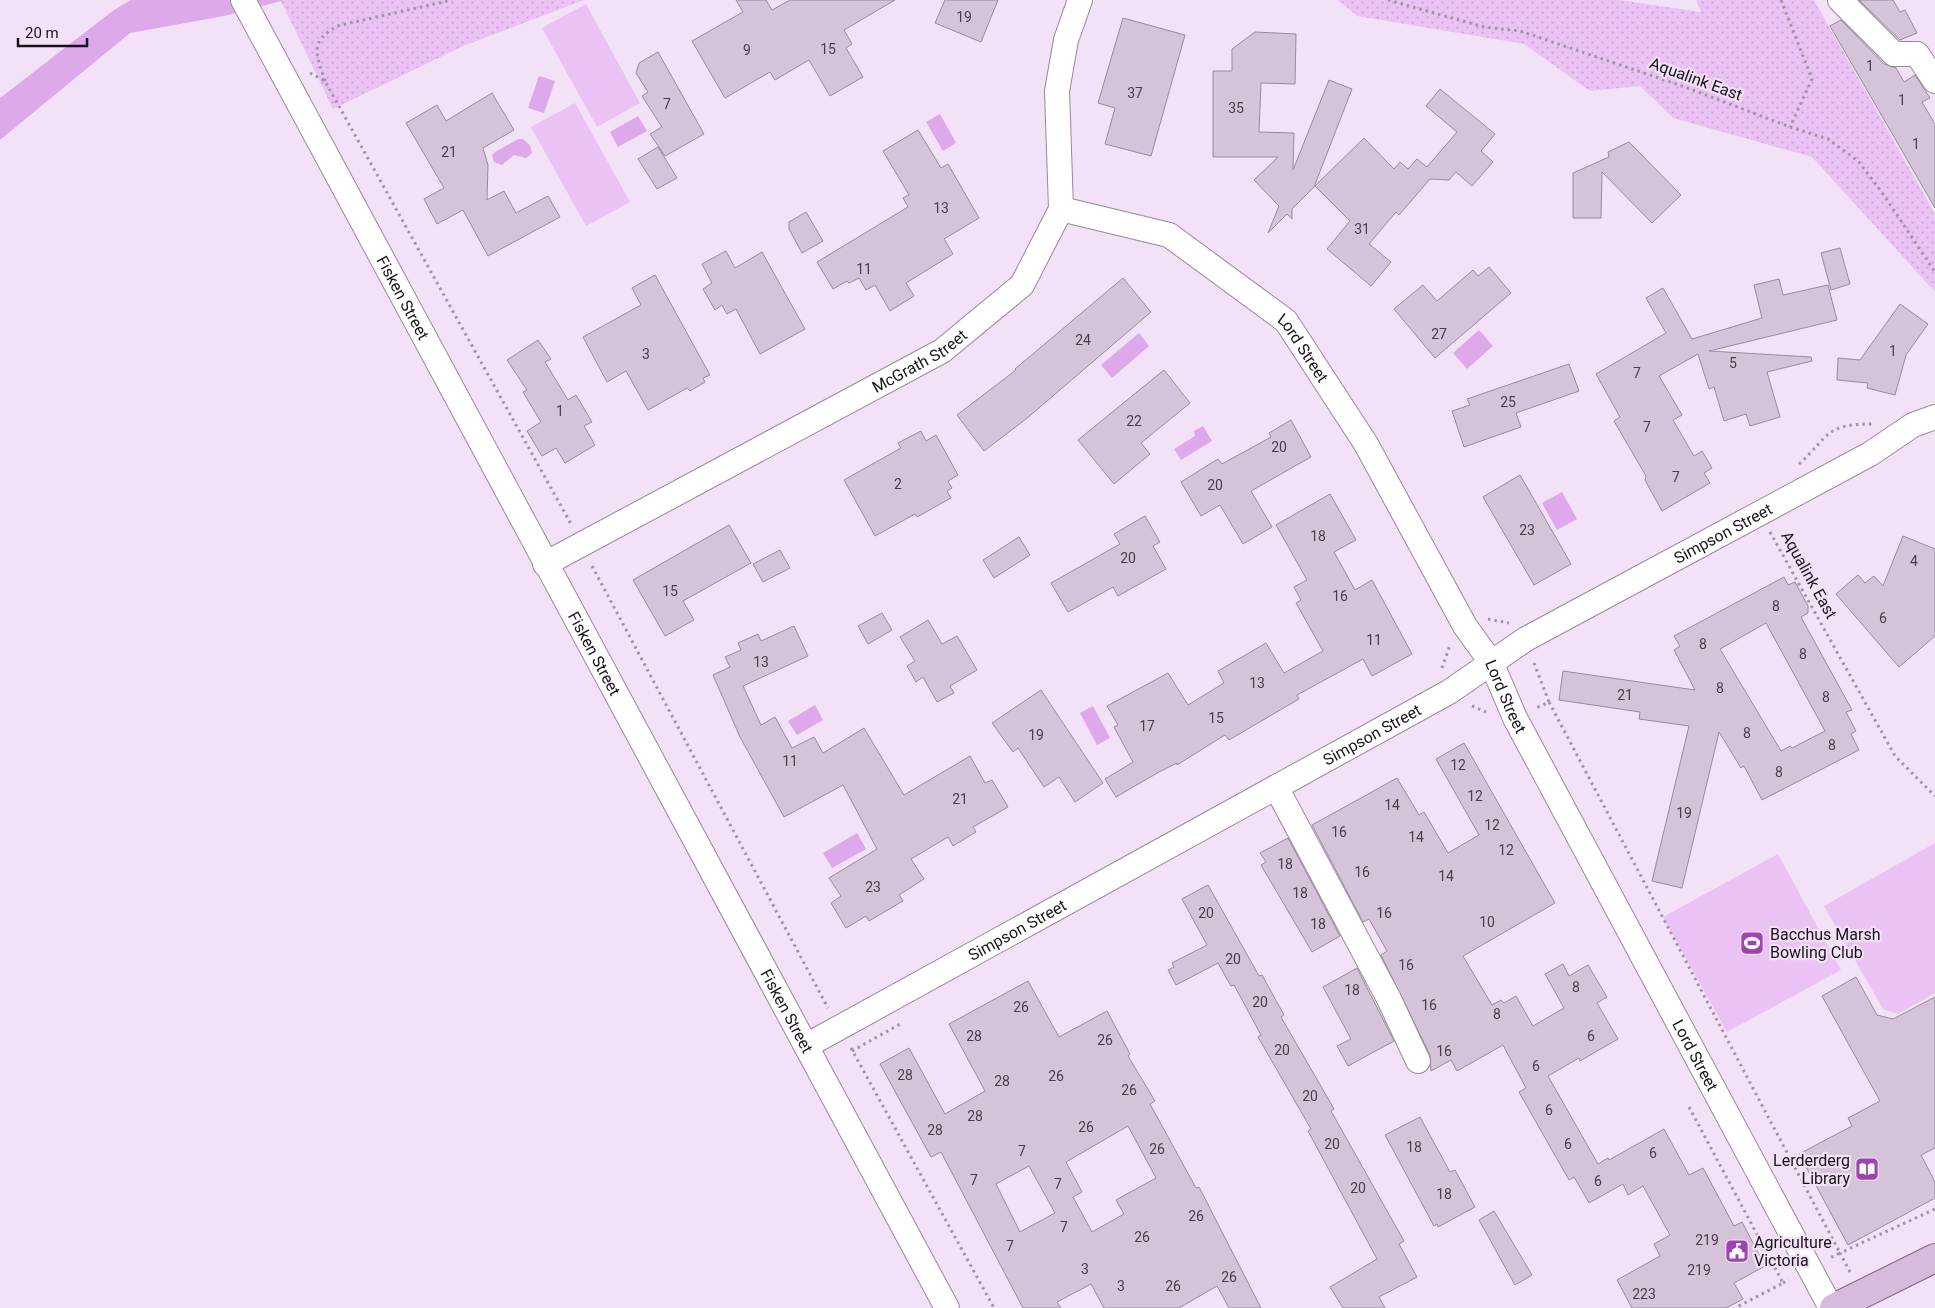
<svg xmlns="http://www.w3.org/2000/svg" width="1935" height="1308" font-family="Roboto,sans-serif">
	<defs>
		<pattern id="park-dots" width="8" height="8" patternUnits="userSpaceOnUse" patternTransform="scale(1.25)"><rect width="8" height="8" fill="#ebc2f4"/><path d="M2 2h.1M6 6h.1" fill="none" stroke="#c9a6d1" stroke-width="1.8" stroke-linecap="round"/></pattern>
	</defs>
	<rect width="100%" height="100%" fill="#f3e1f7"/>
	<g fill="#ebc2f4">
		<path d="M 586,4 L 640,103 L 597,127 L 542,28 Z"/>
		<path d="M 575,103 L 630,202 L 586,226 L 531,127 Z"/>
		<path d="M 1935,843 L 1935,993 L 1898,1014 L 1883,1009 L 1824,906 Z"/>
		<path d="M 1778,854 L 1841,970 L 1727,1032 L 1663,917 Z"/>
	</g>
	<g fill="url(#park-dots)">
		<path d="M 284,0 L 584,0 L 463,46 L 333,109 L 281,1 Z"/>
		<path d="M 1338,0 L 1619,0 L 1701,12 L 1696,0 L 1814,0 L 1935,214 L 1935,292 L 1812,157 L 1673,118 L 1640,86 L 1590,91 L 1524,44 L 1357,16 Z"/>
	</g>
	<g fill="#dda9ea">
		<path d="M 131,0 L 285,0 L 224,16 L 130,33 L 0,140 L 0,98 L 114,10 Z"/>
		<path d="M 539,76 L 555,81 L 544,113 L 528,108 Z"/>
		<path d="M 940,114 L 956,143 L 943,151 L 926,122 Z"/>
		<path d="M 638,116 L 647,131 L 618,147 L 610,132 Z"/>
		<path d="M 518,139 L 523,139 L 530,145 L 532,153 L 526,158 L 514,155 L 502,165 L 494,162 L 492,155 L 495,152 Z"/>
		<path d="M 1479,330 L 1493,346 L 1467,369 L 1453,353 Z"/>
		<path d="M 1139,333 L 1149,346 L 1112,378 L 1101,365 Z"/>
		<path d="M 1203,426 L 1212,441 L 1181,460 L 1174,449 L 1195,436 L 1194,431 Z"/>
		<path d="M 1562,492 L 1577,519 L 1557,530 L 1542,503 Z"/>
		<path d="M 815,705 L 823,720 L 797,735 L 788,721 Z"/>
		<path d="M 1093,706 L 1110,738 L 1097,745 L 1080,713 Z"/>
		<path d="M 857,833 L 866,849 L 832,868 L 823,853 Z"/>
	</g>
	<g fill="#d5c4d9" stroke="#9a8a9e" fill-rule="evenodd">
		<path d="M 736,0 L 766,0 L 772,10 L 790,0 L 895,0 L 844,30 L 852,44 L 846,48 L 863,77 L 830,96 L 809,60 L 775,80 L 770,72 L 725,98 L 692,41 L 743,12 Z"/>
		<path d="M 945,0 L 998,0 L 981,42 L 935,23 Z"/>
		<path d="M 1859,0 L 1893,0 L 1900,12 L 1905,10 L 1917,33 L 1900,40 Z"/>
		<path d="M 1123,18 L 1185,35 L 1151,156 L 1105,144 L 1115,108 L 1098,103 Z"/>
		<path d="M 1841,20 L 1884,64 L 1896,68 L 1904,82 L 1915,75 L 1930,98 L 1922,102 L 1935,124 L 1935,208 L 1830,26 Z"/>
		<path d="M 1255,32 L 1296,34 L 1295,84 L 1261,83 L 1259,132 L 1294,133 L 1293,170 L 1329,80 L 1352,89 L 1314,187 L 1292,209 L 1292,219 L 1287,214 L 1268,233 L 1279,206 L 1254,180 L 1278,157 L 1213,157 L 1213,71 L 1232,71 L 1232,49 Z"/>
		<path d="M 658,52 L 704,134 L 665,156 L 650,134 L 662,127 L 642,96 L 648,92 L 636,73 L 639,63 Z"/>
		<path d="M 1440,89 L 1495,134 L 1481,151 L 1493,162 L 1472,186 L 1456,172 L 1449,180 L 1430,179 L 1399,215 L 1396,212 L 1369,244 L 1391,262 L 1371,286 L 1327,249 L 1350,221 L 1315,186 L 1364,138 L 1394,169 L 1400,162 L 1408,169 L 1417,159 L 1427,167 L 1457,132 L 1426,106 Z"/>
		<path d="M 492,93 L 514,130 L 483,148 L 488,165 L 487,200 L 504,191 L 516,213 L 548,196 L 560,217 L 488,256 L 463,210 L 437,224 L 424,199 L 444,188 L 406,123 L 437,105 L 446,121 Z"/>
		<path d="M 918,130 L 941,168 L 948,164 L 979,218 L 944,239 L 953,254 L 906,283 L 914,296 L 890,311 L 875,285 L 866,290 L 859,278 L 849,283 L 847,281 L 833,289 L 817,262 L 908,207 L 903,198 L 909,195 L 883,151 Z"/>
		<path d="M 1629,142 L 1681,195 L 1652,223 L 1602,172 L 1601,218 L 1573,218 L 1573,173 L 1609,157 L 1608,152 Z"/>
		<path d="M 658,147 L 677,178 L 657,189 L 638,159 Z"/>
		<path d="M 806,212 L 823,241 L 802,253 L 789,229 L 789,222 Z"/>
		<path d="M 1840,248 L 1850,284 L 1831,290 L 1821,253 Z"/>
		<path d="M 726,251 L 735,268 L 762,252 L 805,329 L 760,354 L 736,309 L 727,314 L 722,305 L 715,310 L 703,289 L 712,283 L 702,264 Z"/>
		<path d="M 1489,267 L 1511,293 L 1435,358 L 1394,309 L 1423,285 L 1437,301 L 1473,270 L 1478,276 Z"/>
		<path d="M 655,275 L 710,375 L 703,378 L 705,382 L 690,391 L 687,388 L 648,410 L 626,371 L 607,382 L 583,337 L 641,305 L 632,288 Z"/>
		<path d="M 1123,278 L 1151,312 L 1026,419 L 984,451 L 957,415 L 1016,370 L 1015,369 Z"/>
		<path d="M 1779,279 L 1783,295 L 1828,285 L 1837,320 L 1709,351 L 1811,357 L 1812,361 L 1767,372 L 1780,417 L 1750,426 L 1746,414 L 1724,421 L 1714,387 L 1709,389 L 1698,354 L 1659,376 L 1682,415 L 1673,420 L 1694,456 L 1702,451 L 1712,468 L 1704,473 L 1710,483 L 1662,511 L 1645,480 L 1646,476 L 1614,421 L 1620,417 L 1596,374 L 1666,333 L 1646,298 L 1663,288 L 1692,339 L 1762,318 L 1754,285 Z"/>
		<path d="M 1900,304 L 1928,324 L 1906,355 L 1895,395 L 1867,388 L 1868,383 L 1837,380 L 1838,358 L 1860,360 Z"/>
		<path d="M 538,340 L 551,359 L 545,362 L 568,400 L 576,395 L 592,422 L 584,426 L 595,445 L 565,463 L 556,448 L 542,456 L 527,431 L 541,422 L 523,392 L 527,390 L 507,360 Z"/>
		<path d="M 1569,364 L 1579,391 L 1516,413 L 1521,427 L 1464,447 L 1452,411 L 1470,405 L 1467,399 Z"/>
		<path d="M 1164,370 L 1190,403 L 1141,443 L 1150,454 L 1114,484 L 1078,440 Z"/>
		<path d="M 1291,420 L 1311,457 L 1251,491 L 1272,527 L 1243,544 L 1220,505 L 1201,516 L 1181,482 L 1218,459 L 1222,464 L 1271,437 L 1269,433 Z"/>
		<path d="M 921,431 L 926,441 L 936,435 L 958,475 L 948,481 L 952,488 L 947,491 L 951,498 L 917,517 L 915,514 L 875,536 L 844,480 L 901,448 L 898,443 Z"/>
		<path d="M 1520,475 L 1571,564 L 1534,585 L 1483,497 Z"/>
		<path d="M 1330,494 L 1356,540 L 1334,552 L 1355,590 L 1372,580 L 1412,654 L 1372,676 L 1363,659 L 1297,695 L 1299,699 L 1229,740 L 1225,735 L 1177,765 L 1177,763 L 1159,772 L 1116,797 L 1105,779 L 1133,762 L 1114,727 L 1118,725 L 1107,706 L 1168,673 L 1188,705 L 1224,683 L 1218,671 L 1266,643 L 1284,673 L 1323,651 L 1296,603 L 1301,600 L 1294,587 L 1307,580 L 1276,525 Z"/>
		<path d="M 1145,516 L 1160,542 L 1153,546 L 1166,569 L 1118,596 L 1113,587 L 1068,612 L 1051,583 L 1120,544 L 1114,534 Z"/>
		<path d="M 729,525 L 751,563 L 683,601 L 694,620 L 665,636 L 633,580 Z"/>
		<path d="M 1903,536 L 1935,549 L 1935,636 L 1899,667 L 1836,594 L 1858,575 L 1865,583 L 1874,576 L 1883,586 Z"/>
		<path d="M 1019,537 L 1030,555 L 994,578 L 983,560 Z"/>
		<path d="M 780,550 L 790,568 L 763,582 L 753,564 Z"/>
		<path d="M 1784,577 L 1788,585 L 1795,582 L 1808,606 L 1808,613 L 1801,617 L 1852,710 L 1846,712 L 1856,731 L 1851,734 L 1859,750 L 1762,800 L 1744,766 L 1741,768 L 1719,732 L 1682,888 L 1652,881 L 1689,726 L 1639,719 L 1640,712 L 1559,700 L 1563,671 L 1695,690 L 1674,650 L 1680,646 L 1674,636 ZM 1766,623 L 1825,731 L 1792,748 L 1790,746 L 1781,751 L 1720,649 Z"/>
		<path d="M 882,613 L 892,630 L 868,644 L 858,626 Z"/>
		<path d="M 928,620 L 942,644 L 957,636 L 977,670 L 950,686 L 954,693 L 937,702 L 923,677 L 916,682 L 907,666 L 915,661 L 900,637 Z"/>
		<path d="M 794,626 L 808,656 L 743,686 L 761,725 L 775,717 L 792,748 L 814,737 L 823,753 L 864,728 L 904,795 L 970,756 L 985,783 L 992,780 L 1008,807 L 973,827 L 976,832 L 953,846 L 948,837 L 911,859 L 924,879 L 899,895 L 903,901 L 869,921 L 866,916 L 846,928 L 831,903 L 841,896 L 829,878 L 877,849 L 843,785 L 784,817 L 740,737 L 713,675 L 730,667 L 725,657 L 741,650 L 738,643 L 758,634 L 761,641 Z"/>
		<path d="M 1041,690 L 1103,783 L 1075,802 L 1059,777 L 1044,787 L 1018,748 L 1013,752 L 992,723 Z"/>
		<path d="M 1464,743 L 1555,903 L 1463,956 L 1492,1005 L 1501,1000 L 1504,1003 L 1516,996 L 1533,1026 L 1564,1008 L 1545,974 L 1563,964 L 1569,976 L 1588,965 L 1607,997 L 1597,1003 L 1618,1039 L 1580,1061 L 1579,1058 L 1548,1076 L 1598,1164 L 1608,1158 L 1609,1160 L 1664,1129 L 1689,1175 L 1703,1168 L 1734,1226 L 1742,1222 L 1765,1266 L 1734,1283 L 1743,1299 L 1726,1308 L 1632,1308 L 1617,1280 L 1660,1256 L 1654,1244 L 1670,1235 L 1643,1186 L 1628,1195 L 1623,1184 L 1589,1203 L 1574,1177 L 1569,1180 L 1519,1092 L 1526,1088 L 1503,1045 L 1457,1071 L 1451,1060 L 1431,1071 L 1430,1055 L 1381,955 L 1387,951 L 1369,919 L 1363,922 L 1312,825 L 1397,778 L 1419,815 L 1424,812 L 1448,853 L 1479,835 L 1436,759 Z"/>
		<path d="M 1288,838 L 1340,936 L 1312,952 L 1261,865 L 1266,862 L 1260,853 Z"/>
		<path d="M 1208,885 L 1259,976 L 1262,975 L 1284,1015 L 1281,1017 L 1334,1109 L 1331,1111 L 1404,1241 L 1399,1244 L 1417,1277 L 1379,1297 L 1385,1308 L 1343,1308 L 1330,1287 L 1377,1259 L 1308,1131 L 1311,1129 L 1258,1037 L 1261,1035 L 1234,985 L 1231,986 L 1218,963 L 1176,985 L 1168,970 L 1174,967 L 1172,963 L 1207,945 L 1182,899 Z"/>
		<path d="M 1357,968 L 1394,1041 L 1348,1066 L 1337,1046 L 1351,1039 L 1323,987 Z"/>
		<path d="M 1856,977 L 1877,1015 L 1893,1019 L 1935,997 L 1935,1148 L 1921,1155 L 1935,1182 L 1935,1198 L 1848,1245 L 1799,1154 L 1852,1126 L 1848,1118 L 1880,1101 L 1822,996 Z"/>
		<path d="M 1028,981 L 1059,1037 L 1107,1011 L 1130,1054 L 1128,1056 L 1155,1101 L 1150,1104 L 1196,1188 L 1199,1187 L 1261,1308 L 1229,1308 L 1217,1286 L 1179,1308 L 1104,1308 L 1091,1284 L 1057,1302 L 1061,1308 L 1023,1308 L 941,1152 L 931,1157 L 880,1064 L 909,1048 L 945,1114 L 985,1091 L 949,1024 ZM 1128,1126 L 1156,1178 L 1116,1200 L 1124,1214 L 1092,1232 L 1073,1197 L 1082,1192 L 1066,1162 ZM 1029,1166 L 1055,1213 L 1020,1232 L 996,1184 Z"/>
		<path d="M 1420,1117 L 1450,1172 L 1455,1170 L 1475,1207 L 1438,1227 L 1437,1224 L 1434,1226 L 1385,1135 Z"/>
		<path d="M 1494,1211 L 1532,1275 L 1515,1285 L 1479,1220 Z"/>
	</g>
	<g fill="none" stroke-linecap="round" stroke-linejoin="round">
		<g stroke="#98889c" stroke-width="26">
			<g id="minor">
				<path id="s1" d="M 243,0 L 947,1308"/>
				<path d="M 1840,0 L 1894,54 L 1917,54 L 1935,81"/>
				<path id="s2" d="M 1061,209 L 1169,235 L 1286,321 L 1366,444 L 1465,626 L 1491,662 L 1515,718 L 1831,1308"/>
				<path id="s3" d="M 545,564 L 942,351 L 1022,285 L 1061,209 L 1057,91 L 1066,40 L 1080,0"/>
				<path d="M 1276,787 L 1389,999 L 1418,1061"/>
				<path id="s4" d="M 806,1046 L 1449,692 L 1526,639 L 1870,454 L 1913,425 L 1935,417"/>
			</g>
		</g>
		<g stroke="#82628a" stroke-width="30">
			<path id="major" d="M 1834,1308 L 1935,1258"/>
		</g>
		<g stroke="#a294a5" stroke-width="3" stroke-dasharray="2.5 4" stroke-linecap="butt">
			<path d="M 1388,0 L 1484,27 L 1520,31 L 1685,87 L 1790,127 L 1828,139 L 1858,161 L 1881,191 L 1935,272"/>
			<path d="M 1781,0 L 1812,79 L 1790,127"/>
			<path d="M 310,73 L 325,81 L 571,524"/>
			<path d="M 325,81 C 316,53 309,43 337,26 L 452,0"/>
			<path d="M 1799,464 C 1830,436 1824,424 1872,424"/>
			<path d="M 1770,532 L 1895,756 L 1935,796"/>
			<path d="M 592,566 L 828,1008"/>
			<path d="M 1488,619 L 1509,623"/>
			<path d="M 1534,663 L 1549,702 L 1536,708"/>
			<path d="M 1442,668 L 1450,645"/>
			<path d="M 1549,702 L 1840,1253 L 1830,1258"/>
			<path d="M 1472,706 L 1486,712"/>
			<path d="M 851,1048 L 994,1308"/>
			<path d="M 852,1051 L 902,1023"/>
			<path d="M 1689,1107 L 1783,1283 L 1735,1308"/>
			<path d="M 1850,1272 L 1840,1253 L 1935,1209"/>
			<path d="M 1783,1283 L 1789,1280"/>
		</g>
		<use href="#minor" stroke="#fff" stroke-width="24"/>
		<use href="#major" stroke="#d6bbdd" stroke-width="28"/>
	</g>
	<defs>
		<g id="stadium-square" transform="scale(1.25)"><rect x="-9" y="-9" width="18" height="18" rx="4" fill="#9c44b0" stroke="#f3e1f7"/><path d="M0-5a6.5 5 0 1 0 0 10a6.5 5 0 1 0 0-10ZM-3.5-1.8h7v3.6h-7Z" fill="#fff"/></g>
		<g id="library-square" transform="scale(1.25)"><rect x="-9" y="-9" width="18" height="18" rx="4" fill="#9c44b0" stroke="#f3e1f7"/><path d="M-6-4Q-3-5.5-.7-3.5V5Q-3 3-6 4ZM6-4Q3-5.5 .7-3.5V5Q3 3 6 4Z" fill="#fff"/></g>
		<g id="civic-square" transform="scale(1.25)"><rect x="-9" y="-9" width="18" height="18" rx="4" fill="#9c44b0" stroke="#f3e1f7"/><path d="M-.6-6.5H3V-4.5H.6V-3L4-1V1h2V6H-6V1h2V-1L-.6-3ZM-1.2 2.5V6h2.4V2.5Z" fill="#fff"/></g>
	</defs>
	<g fill-rule="evenodd">
		<use href="#stadium-square" x="1752" y="943"/>
		<use href="#library-square" x="1867" y="1169"/>
		<use href="#civic-square" x="1737" y="1251"/>
	</g>
	<g text-anchor="middle" dominant-baseline="central" stroke-width="4.5" stroke-linejoin="round" paint-order="stroke">
		<g font-size="14" fill="#473e4a">
			<text x="964" y="17">19</text>
			<text x="828" y="49">15</text>
			<text x="747" y="50">9</text>
			<text x="1870" y="66">1</text>
			<text x="1135" y="93">37</text>
			<text x="1902" y="100">1</text>
			<text x="667" y="104">7</text>
			<text x="1236" y="108">35</text>
			<text x="1916" y="144">1</text>
			<text x="449" y="152">21</text>
			<text x="941" y="208">13</text>
			<text x="1362" y="229">31</text>
			<text x="864" y="269">11</text>
			<text x="1439" y="334">27</text>
			<text x="1083" y="340">24</text>
			<text x="1893" y="351">1</text>
			<text x="646" y="354">3</text>
			<text x="1733" y="363">5</text>
			<text x="1637" y="373">7</text>
			<text x="1508" y="402">25</text>
			<text x="560" y="411">1</text>
			<text x="1134" y="421">22</text>
			<text x="1647" y="427">7</text>
			<text x="1279" y="447">20</text>
			<text x="1676" y="477">7</text>
			<text x="898" y="484">2</text>
			<text x="1215" y="485">20</text>
			<text x="1527" y="530">23</text>
			<text x="1318" y="536">18</text>
			<text x="1128" y="558">20</text>
			<text x="1914" y="561">4</text>
			<text x="670" y="591">15</text>
			<text x="1340" y="596">16</text>
			<text x="1776" y="606">8</text>
			<text x="1883" y="618">6</text>
			<text x="1374" y="640">11</text>
			<text x="1703" y="644">8</text>
			<text x="1803" y="654">8</text>
			<text x="761" y="662">13</text>
			<text x="1257" y="683">13</text>
			<text x="1720" y="688">8</text>
			<text x="1625" y="695">21</text>
			<text x="1826" y="697">8</text>
			<text x="1216" y="718">15</text>
			<text x="1147" y="726">17</text>
			<text x="1747" y="733">8</text>
			<text x="1036" y="735">19</text>
			<text x="1832" y="745">8</text>
			<text x="790" y="761">11</text>
			<text x="1458" y="765">12</text>
			<text x="1779" y="772">8</text>
			<text x="1475" y="796">12</text>
			<text x="960" y="799">21</text>
			<text x="1392" y="805">14</text>
			<text x="1684" y="813">19</text>
			<text x="1492" y="825">12</text>
			<text x="1339" y="832">16</text>
			<text x="1416" y="837">14</text>
			<text x="1506" y="850">12</text>
			<text x="1285" y="864">18</text>
			<text x="1362" y="872">16</text>
			<text x="1446" y="876">14</text>
			<text x="873" y="887">23</text>
			<text x="1300" y="893">18</text>
			<text x="1206" y="913">20</text>
			<text x="1384" y="913">16</text>
			<text x="1487" y="922">10</text>
			<text x="1318" y="924">18</text>
			<text x="1233" y="959">20</text>
			<text x="1406" y="965">16</text>
			<text x="1576" y="987">8</text>
			<text x="1352" y="990">18</text>
			<text x="1260" y="1002">20</text>
			<text x="1429" y="1005">16</text>
			<text x="1021" y="1007">26</text>
			<text x="1497" y="1014">8</text>
			<text x="974" y="1036">28</text>
			<text x="1591" y="1036">6</text>
			<text x="1105" y="1040">26</text>
			<text x="1282" y="1050">20</text>
			<text x="1444" y="1051">16</text>
			<text x="1536" y="1066">6</text>
			<text x="905" y="1075">28</text>
			<text x="1056" y="1076">26</text>
			<text x="1002" y="1081">28</text>
			<text x="1129" y="1090">26</text>
			<text x="1310" y="1096">20</text>
			<text x="1549" y="1110">6</text>
			<text x="975" y="1116">28</text>
			<text x="1086" y="1127">26</text>
			<text x="935" y="1130">28</text>
			<text x="1332" y="1144">20</text>
			<text x="1568" y="1144">6</text>
			<text x="1414" y="1147">18</text>
			<text x="1157" y="1149">26</text>
			<text x="1022" y="1151">7</text>
			<text x="1653" y="1153">6</text>
			<text x="974" y="1180">7</text>
			<text x="1598" y="1181">6</text>
			<text x="1058" y="1184">7</text>
			<text x="1358" y="1188">20</text>
			<text x="1444" y="1194">18</text>
			<text x="1196" y="1216">26</text>
			<text x="1064" y="1227">7</text>
			<text x="1142" y="1237">26</text>
			<text x="1707" y="1240">219</text>
			<text x="1010" y="1246">7</text>
			<text x="1085" y="1269">3</text>
			<text x="1699" y="1270">219</text>
			<text x="1229" y="1277">26</text>
			<text x="1121" y="1286">3</text>
			<text x="1173" y="1286">26</text>
			<text x="1644" y="1294">223</text>
		</g>
		<g font-size="16" fill="#18121a" stroke="#f3e1f7">
			<text transform="translate(1696 79) rotate(20)">Aqualink East</text>
			<text stroke="none"><textPath href="#s1" startOffset="338">Fisken Street</textPath></text>
			<text stroke="none"><textPath href="#s2" startOffset="288">Lord Street</textPath></text>
			<text stroke="none"><textPath href="#s3" startOffset="426">McGrath Street</textPath></text>
			<text stroke="none"><textPath href="#s4" startOffset="1051">Simpson Street</textPath></text>
			<text transform="translate(1809 575) rotate(61)">Aqualink East</text>
			<text stroke="none"><textPath href="#s1" startOffset="742">Fisken Street</textPath></text>
			<text stroke="none"><textPath href="#s2" startOffset="692">Lord Street</textPath></text>
			<text stroke="none"><textPath href="#s4" startOffset="646">Simpson Street</textPath></text>
			<text stroke="none"><textPath href="#s4" startOffset="241">Simpson Street</textPath></text>
			<text stroke="none"><textPath href="#s1" startOffset="1148">Fisken Street</textPath></text>
			<text stroke="none"><textPath href="#s2" startOffset="1098">Lord Street</textPath></text>
		</g>
		<g font-size="16" fill="#18121a" stroke="#f3e1f7" text-anchor="start">
			<text x="1770" y="934">Bacchus Marsh<tspan x="1770" dy="18">Bowling Club</tspan></text>
			<text x="1850" y="1160" text-anchor="end">Lerderderg<tspan x="1850" dy="18">Library</tspan></text>
			<text x="1754" y="1242">Agriculture<tspan x="1754" dy="18">Victoria</tspan></text>
		</g>
	</g>
	<path d="M18 38v8h69v-8" fill="none" stroke="#18121a" stroke-width="2.5"/>
	<text x="25" y="38" font-size="15" fill="#18121a" stroke="#f3e1f7" stroke-width="4" paint-order="stroke">20 m</text>
</svg>
